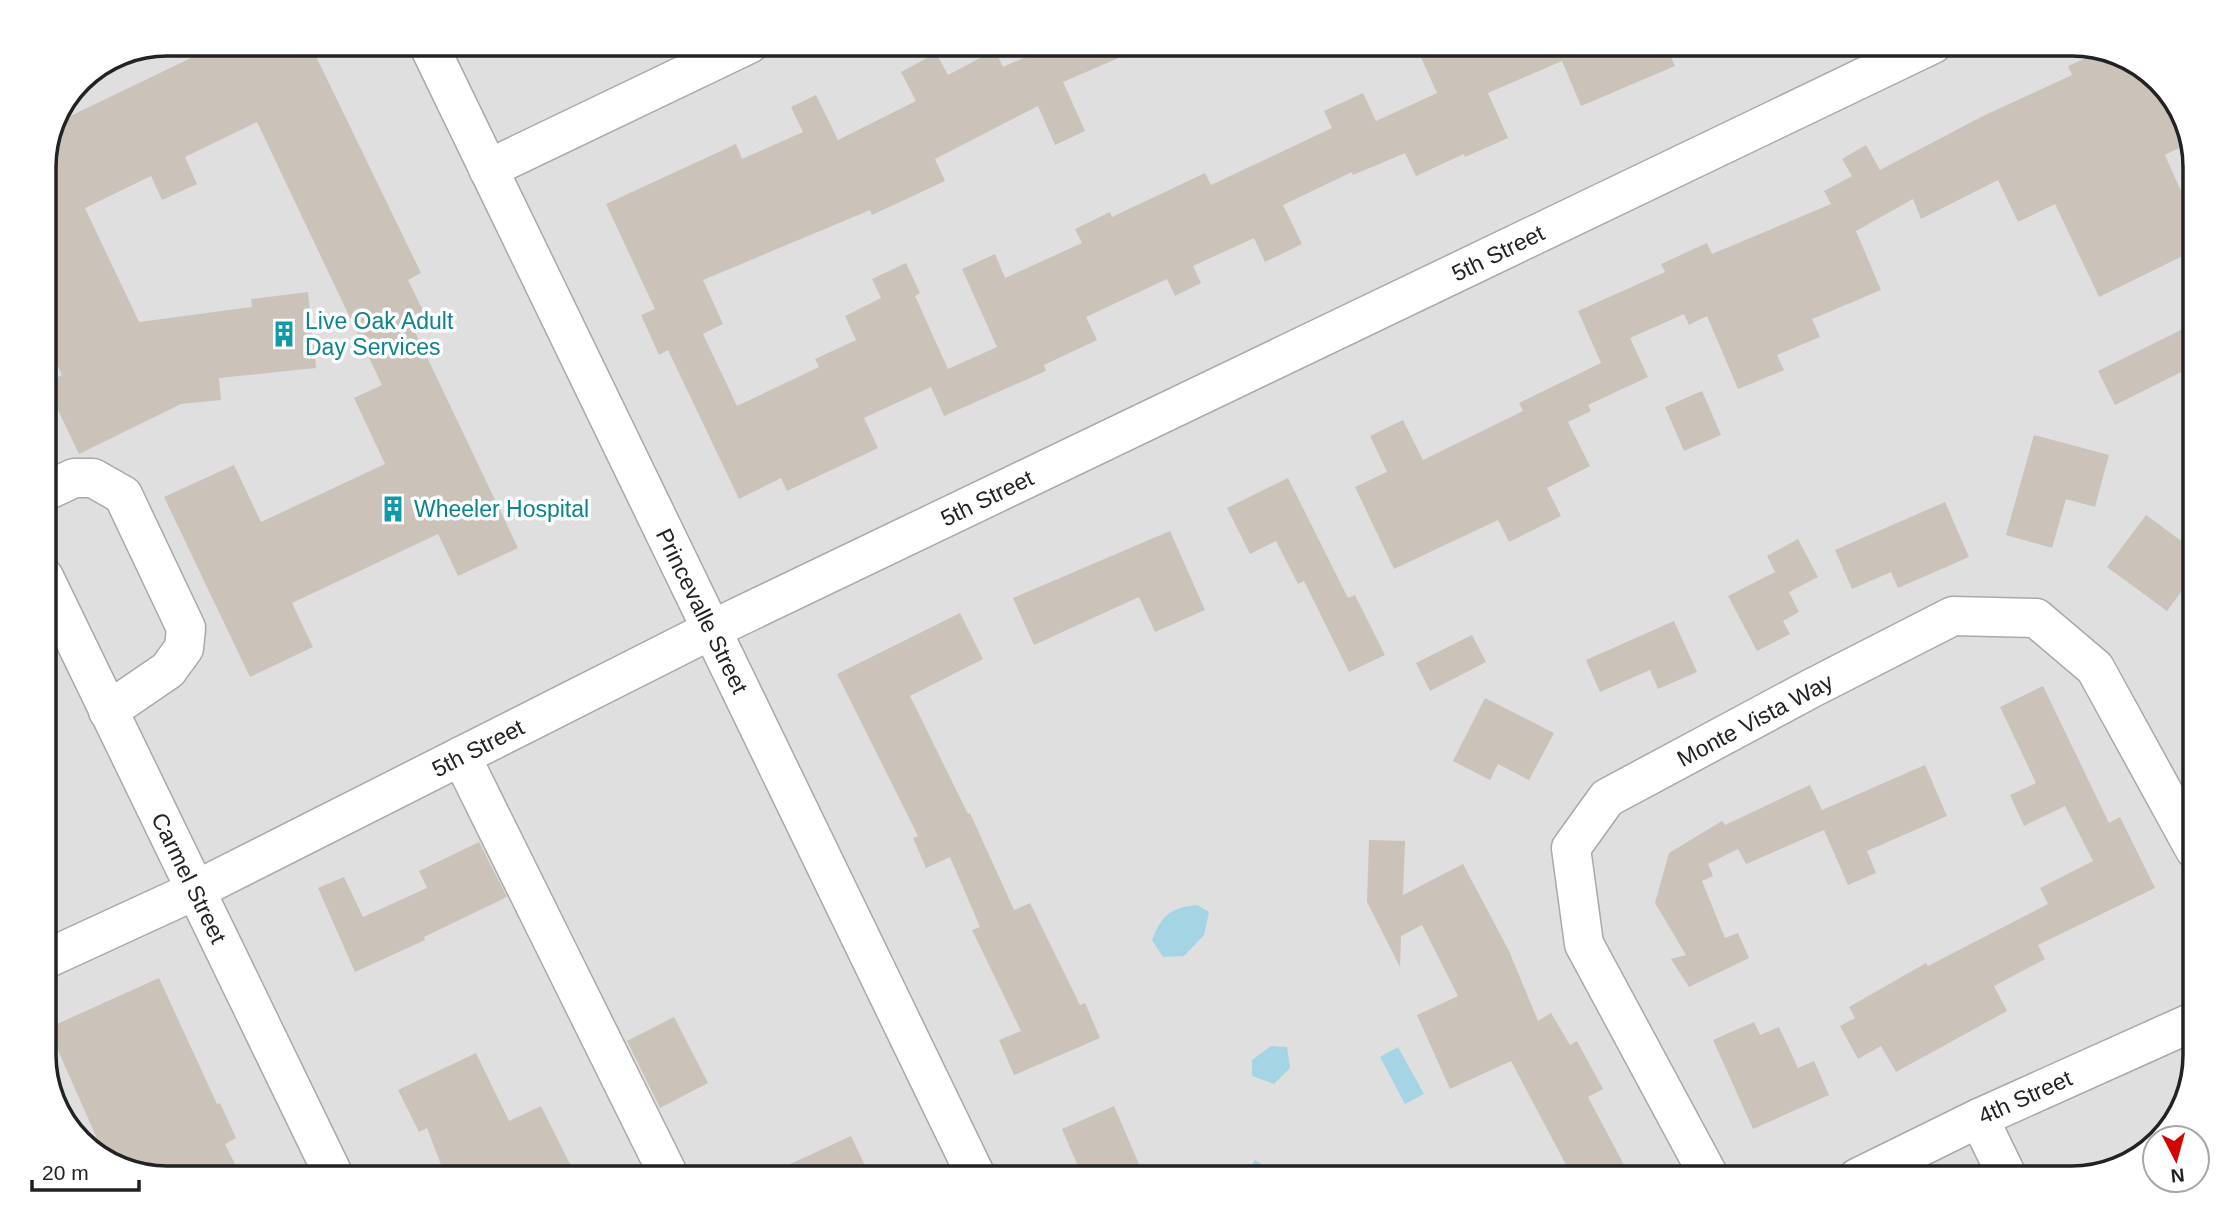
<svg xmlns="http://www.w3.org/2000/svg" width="2239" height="1222" font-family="Arial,sans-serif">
	<rect width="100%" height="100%" fill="#f3efe8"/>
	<path fill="#e0dfdf" d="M 167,44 L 2072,44 L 2127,57 L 2175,99 L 2195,159 L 2195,1055 L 2182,1110 L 2134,1162 L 2072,1178 L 167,1178 L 112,1165 L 65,1124 L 44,1063 L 44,159 L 80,80 L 120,53 Z"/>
	<g fill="#a5d4e4">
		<path d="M 1197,905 L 1209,912 L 1204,935 L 1184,956 L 1163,957 L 1152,940 C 1162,914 1171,908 1197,905 Z"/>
		<path d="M 1271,1046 L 1287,1047 L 1290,1068 L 1274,1084 L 1252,1076 L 1252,1060 Z"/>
		<path d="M 1398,1047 L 1424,1094 L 1405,1104 L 1380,1057 Z"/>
		<path d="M 1255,1160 L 1273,1171 L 1268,1178 L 1243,1178 Z"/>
	</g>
	<g fill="#cbc2ba">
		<path d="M 220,44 L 310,44 L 421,273 L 408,280 L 430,325 L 415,332 L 518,548 L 458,576 L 438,534 L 292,603 L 313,647 L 250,677 L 164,497 L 234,465 L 261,522 L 385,464 L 354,398 L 382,385 L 257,122 L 185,157 L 197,184 L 162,200 L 151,176 L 85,208 L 139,322 L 252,307 L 251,299 L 308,292 L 316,368 L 219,378 L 221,400 L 181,404 L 79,454 L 45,383 L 62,375 L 44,337 L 44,159 L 62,120 Z"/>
		<path d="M 1055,44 L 1151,44 L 1063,82 L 1085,131 L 1055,145 L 1038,106 L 935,159 L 945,181 L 872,215 L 870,210 L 703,280 L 723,324 L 703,334 L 737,406 L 819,367 L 815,359 L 856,340 L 845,316 L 881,298 L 872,279 L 906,263 L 920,293 L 915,296 L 948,369 L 997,347 L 962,269 L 995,254 L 1005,278 L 1082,243 L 1075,229 L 1110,212 L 1112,217 L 1205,173 L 1211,185 L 1332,128 L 1324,111 L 1363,93 L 1376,121 L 1437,93 L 1415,44 L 1665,44 L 1675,66 L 1581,106 L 1562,61 L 1488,93 L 1508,138 L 1465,157 L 1464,154 L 1416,176 L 1405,153 L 1353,175 L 1352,172 L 1283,205 L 1302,244 L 1265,262 L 1254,238 L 1193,266 L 1201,283 L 1175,296 L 1167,279 L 1086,317 L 1097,340 L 1044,365 L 1046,371 L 944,416 L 931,387 L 864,418 L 878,448 L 787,491 L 781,478 L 739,499 L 668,350 L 659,355 L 641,315 L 655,309 L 606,204 L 736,144 L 742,159 L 803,132 L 791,107 L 816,95 L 838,140 L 916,101 L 901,72 L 936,53 L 948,75 L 995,50 L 1003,67 Z"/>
		<path d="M 2102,51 L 2127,57 L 2175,99 L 2189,143 L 2165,155 L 2195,223 L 2195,250 L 2099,297 L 2055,204 L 2018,222 L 1998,180 L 1921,219 L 1913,199 L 1856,231 L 1881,290 L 1812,319 L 1820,337 L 1777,355 L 1784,370 L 1738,389 L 1707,316 L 1689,325 L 1684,314 L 1630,338 L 1648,377 L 1588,405 L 1591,411 L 1568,422 L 1590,466 L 1547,488 L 1561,516 L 1509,542 L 1498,520 L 1394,569 L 1355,487 L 1387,472 L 1370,436 L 1403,420 L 1423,460 L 1523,411 L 1519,403 L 1601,363 L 1578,311 L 1665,272 L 1661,264 L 1707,243 L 1712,254 L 1831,204 L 1824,191 L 1852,176 L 1842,159 L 1866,145 L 1880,170 L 1985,115 L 2072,75 L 2068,66 Z"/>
		<path d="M 2195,323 L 2195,365 L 2115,405 L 2098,371 Z"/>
		<path d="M 1702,391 L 1721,435 L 1684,451 L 1665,407 Z"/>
		<path d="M 2034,435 L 2109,455 L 2095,507 L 2066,499 L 2052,548 L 2006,535 Z"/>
		<path d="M 1288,478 L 1348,598 L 1355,595 L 1385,655 L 1349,672 L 1304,581 L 1298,584 L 1276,541 L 1250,554 L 1227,508 Z"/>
		<path d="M 1945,502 L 1969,557 L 1898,588 L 1891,572 L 1852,589 L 1835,550 Z"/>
		<path d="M 2146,515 L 2195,551 L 2195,573 L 2167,611 L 2107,567 Z"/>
		<path d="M 1170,531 L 1205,610 L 1155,632 L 1139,597 L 1034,645 L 1013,598 Z"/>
		<path d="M 1798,539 L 1818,577 L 1789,592 L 1799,612 L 1783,621 L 1790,634 L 1757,651 L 1728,596 L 1775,572 L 1767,556 Z"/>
		<path d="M 960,613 L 983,659 L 910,696 L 968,814 L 970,813 L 1014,910 L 1030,903 L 1080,1005 L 1085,1003 L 1100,1038 L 1014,1075 L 999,1040 L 1021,1031 L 972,930 L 980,927 L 950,857 L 926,868 L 913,838 L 918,836 L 837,674 Z"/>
		<path d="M 1674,621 L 1697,672 L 1658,689 L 1650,670 L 1600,692 L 1586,660 Z"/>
		<path d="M 1472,635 L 1486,662 L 1430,691 L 1416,663 Z"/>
		<path d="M 2043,686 L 2109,823 L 2120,817 L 2155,888 L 2038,945 L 2045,959 L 1994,986 L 2007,1011 L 1896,1072 L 1881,1046 L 1858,1059 L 1840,1026 L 1855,1018 L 1849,1007 L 1926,963 L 1928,966 L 2048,904 L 2040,888 L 2093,861 L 2065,806 L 2024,826 L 2010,795 L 2036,783 L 2000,707 Z"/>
		<path d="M 1485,698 L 1554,733 L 1529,780 L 1498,764 L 1490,780 L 1453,761 Z"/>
		<path d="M 1925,765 L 1947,816 L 1867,851 L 1876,873 L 1848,885 L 1824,830 L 1746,864 L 1738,849 L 1708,864 L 1713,876 L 1702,881 L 1725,938 L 1738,933 L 1749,958 L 1689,987 L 1671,959 L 1686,955 L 1655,903 L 1669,853 L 1722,821 L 1725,825 L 1810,785 L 1822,810 Z"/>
		<path d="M 1369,840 L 1405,841 L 1403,895 L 1463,864 L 1509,951 L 1538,1021 L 1551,1013 L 1570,1045 L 1577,1041 L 1603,1089 L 1588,1097 L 1631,1178 L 1573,1178 L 1511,1061 L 1450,1089 L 1417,1015 L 1458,996 L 1422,925 L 1401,936 L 1400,967 L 1367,902 Z"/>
		<path d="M 479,842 L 507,897 L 424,937 L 425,940 L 355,972 L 318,888 L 344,877 L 363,917 L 427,888 L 419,871 Z"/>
		<path d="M 159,978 L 217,1104 L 220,1103 L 236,1138 L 225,1144 L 242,1178 L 167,1178 L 112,1165 L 107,1161 L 48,1028 Z"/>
		<path d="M 674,1017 L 708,1083 L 660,1108 L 627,1041 Z"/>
		<path d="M 1754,1022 L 1760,1035 L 1779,1027 L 1798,1068 L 1814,1061 L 1829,1095 L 1753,1129 L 1713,1040 Z"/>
		<path d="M 476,1053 L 509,1121 L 541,1106 L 577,1178 L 446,1178 L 427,1128 L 419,1132 L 398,1090 Z"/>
		<path d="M 1114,1106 L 1145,1178 L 1083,1178 L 1062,1129 Z"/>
		<path d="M 851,1136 L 871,1178 L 760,1178 Z"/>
	</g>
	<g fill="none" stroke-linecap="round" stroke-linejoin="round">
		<g stroke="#a9a9a9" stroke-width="41">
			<g id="minor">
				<path d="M 428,44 L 977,1178"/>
				<path d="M 488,169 L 749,44"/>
				<path d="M 44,492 L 74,478 L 93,478 L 123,495 L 186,628 L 184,648 L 168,670 L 108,711"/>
				<path d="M 44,577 L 335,1178"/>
				<path d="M 461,756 L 670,1178"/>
				<path d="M 44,960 L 194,891 L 711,630 L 1933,44"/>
				<path d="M 1979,1118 L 2008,1178"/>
				<path d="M 1710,1178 L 1584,944 L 1571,848 L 1607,798 L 1812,688 L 1953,616 L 2036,618 L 2095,668 L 2195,850"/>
				<path d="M 1857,1178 L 1979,1118 L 2195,1021"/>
			</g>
		</g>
		<use href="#minor" stroke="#fff" stroke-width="38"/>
	</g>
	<defs>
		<g id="building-bare" transform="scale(2.1)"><path d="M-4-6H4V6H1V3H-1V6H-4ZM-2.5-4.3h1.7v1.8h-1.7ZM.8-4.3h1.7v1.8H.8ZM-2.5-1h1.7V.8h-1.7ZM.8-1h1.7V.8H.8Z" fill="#0f9aa8" stroke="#fff" stroke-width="2.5" paint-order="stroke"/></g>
	</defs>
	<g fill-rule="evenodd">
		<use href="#building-bare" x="284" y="334"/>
		<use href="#building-bare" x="393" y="509"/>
	</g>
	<g text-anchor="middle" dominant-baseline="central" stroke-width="7" stroke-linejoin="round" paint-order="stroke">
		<g font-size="23" fill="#222" stroke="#fff">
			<text transform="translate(1498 253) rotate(-26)">5th Street</text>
			<text transform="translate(987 498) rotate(-26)">5th Street</text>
			<text transform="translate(702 611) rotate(64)">Princevalle Street</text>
			<text transform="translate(1755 720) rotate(-28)">Monte Vista Way</text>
			<text transform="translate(478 748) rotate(-27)">5th Street</text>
			<text transform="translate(189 878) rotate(64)">Carmel Street</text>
			<text transform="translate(2025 1097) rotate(-24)">4th Street</text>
		</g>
		<g font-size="23" fill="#0d838f" stroke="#fff" text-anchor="start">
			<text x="305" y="321">Live Oak Adult<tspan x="305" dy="26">Day Services</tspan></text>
			<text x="414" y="509">Wheeler Hospital</text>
		</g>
	</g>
	<path d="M0 0H2239V1222H0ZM167 56H2072A111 111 0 0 1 2183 167V1055A111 111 0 0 1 2072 1166H167A111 111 0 0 1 56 1055V167A111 111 0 0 1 167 56Z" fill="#fff" fill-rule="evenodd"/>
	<path fill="none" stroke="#222" stroke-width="3.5" d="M167 56H2072A111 111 0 0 1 2183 167V1055A111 111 0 0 1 2072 1166H167A111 111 0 0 1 56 1055V167A111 111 0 0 1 167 56Z"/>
	<g transform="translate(2176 1159) rotate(174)"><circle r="33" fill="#ffffff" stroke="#a7a7a7" stroke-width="2"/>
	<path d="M0-5L12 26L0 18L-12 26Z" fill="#d40400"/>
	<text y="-10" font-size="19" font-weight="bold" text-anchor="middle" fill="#222222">N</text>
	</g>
	<path d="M32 1180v10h107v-10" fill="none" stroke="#222222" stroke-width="3.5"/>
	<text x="42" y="1180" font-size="21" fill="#222222" stroke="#ffffff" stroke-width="5" paint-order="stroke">20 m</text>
</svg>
